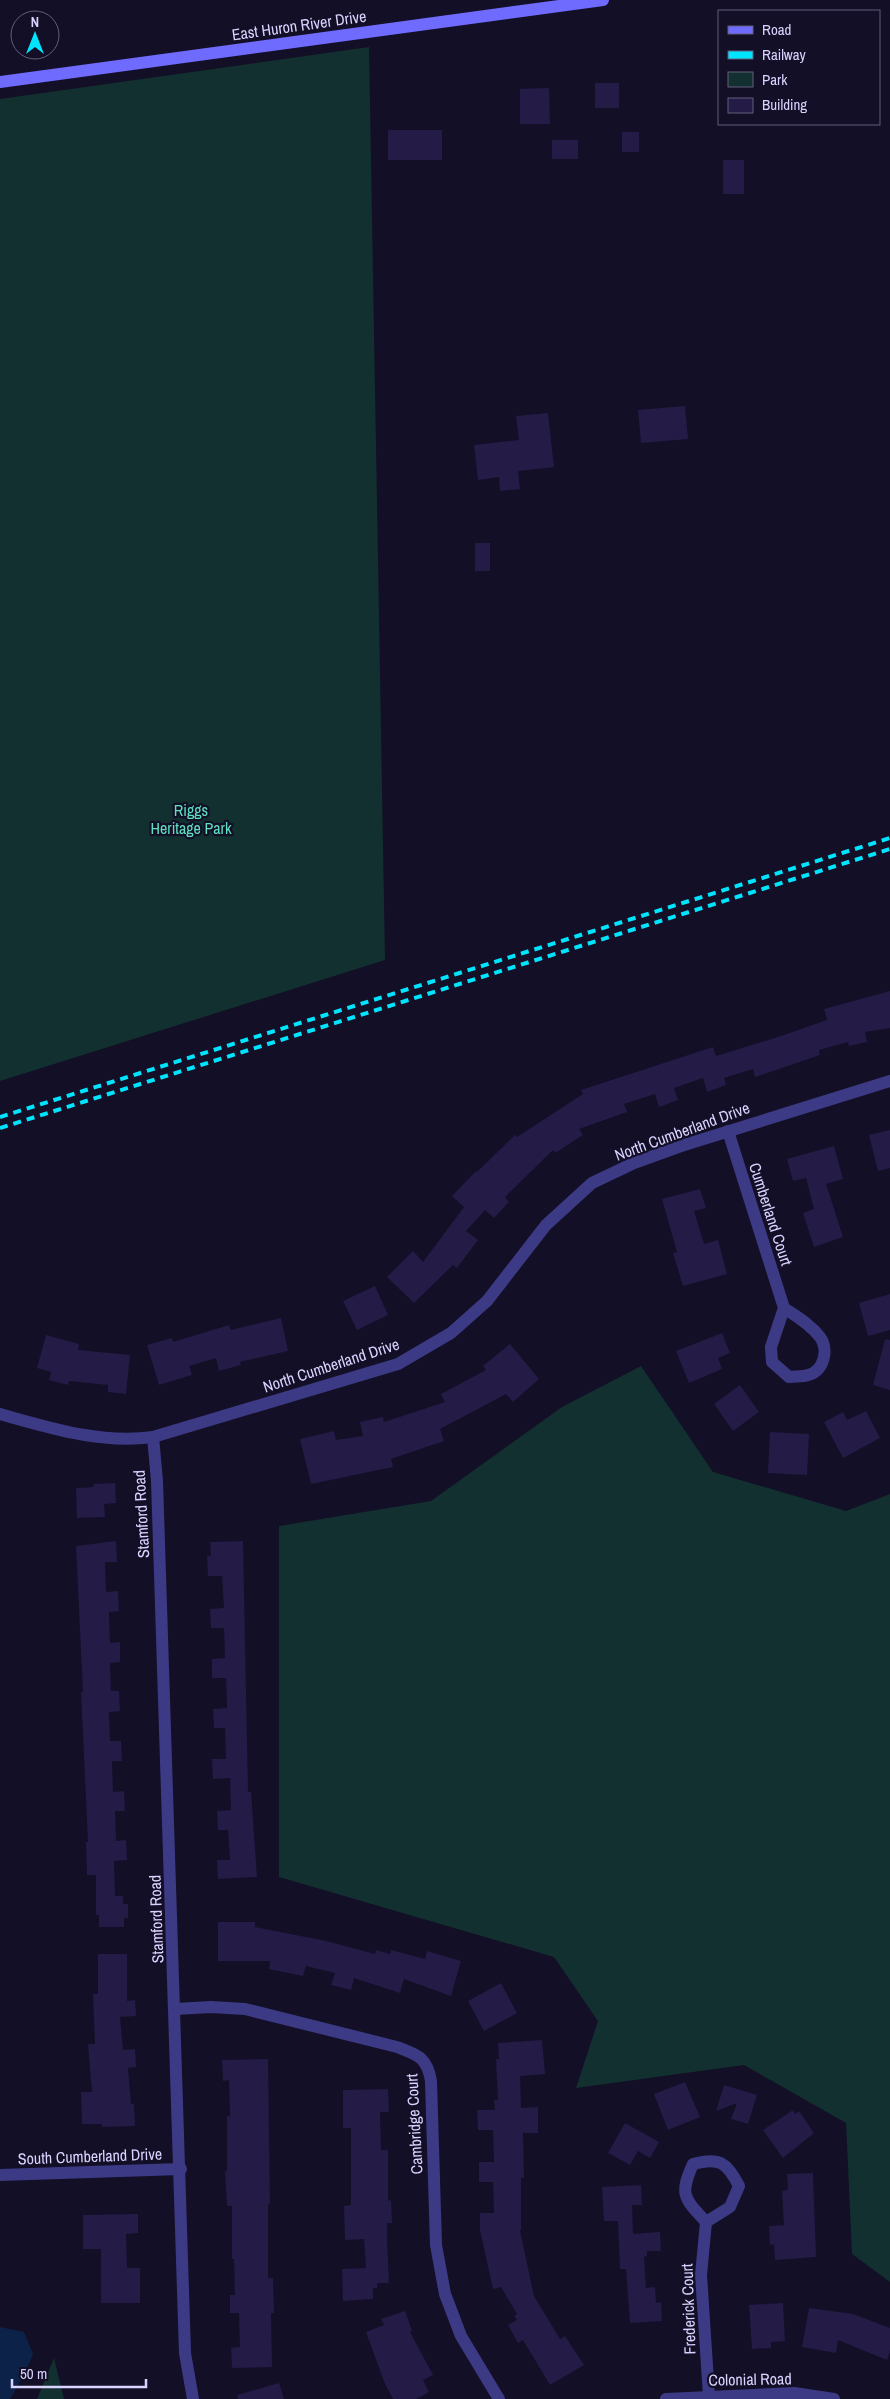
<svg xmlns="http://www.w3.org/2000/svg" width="890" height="2399" font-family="'Archivo Narrow',sans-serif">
	<rect width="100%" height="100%" fill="#130f26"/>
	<g fill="#12302f">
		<path d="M 369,47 L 385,960 L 0,1081 L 0,99 Z"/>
		<path d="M 641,1366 L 713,1472 L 846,1511 L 890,1494 L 890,2282 L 852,2254 L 846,2123 L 744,2065 L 576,2088 L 598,2021 L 554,1957 L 279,1877 L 279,1526 L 431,1501 L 562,1407 Z"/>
		<path d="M 54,2358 L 64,2399 L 37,2399 Z"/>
	</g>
	<path fill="#0c2248" d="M 0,2327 L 24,2332 L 33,2354 L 25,2373 L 10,2399 L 0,2399 Z"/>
	<g fill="#241b47">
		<rect x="595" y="83" width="24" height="25"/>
		<path d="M 549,88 L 550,124 L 520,124 L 520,89 Z"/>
		<rect x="388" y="130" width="54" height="30"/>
		<rect x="622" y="132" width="17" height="20"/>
		<rect x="552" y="140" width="26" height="19"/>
		<rect x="723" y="160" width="21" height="34"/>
		<path d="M 685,406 L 688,439 L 641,443 L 638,410 Z"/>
		<path d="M 548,413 L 554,467 L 518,471 L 520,489 L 500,491 L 499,477 L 478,480 L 474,445 L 519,440 L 516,416 Z"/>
		<rect x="475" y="543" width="15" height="28"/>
		<path d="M 890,991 L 890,1028 L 865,1032 L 867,1042 L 849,1046 L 848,1042 L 819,1050 L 820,1055 L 755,1077 L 753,1069 L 724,1078 L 726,1085 L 707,1092 L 703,1078 L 674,1088 L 678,1100 L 659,1107 L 655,1094 L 624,1104 L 627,1112 L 579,1129 L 583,1135 L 555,1153 L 553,1150 L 505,1197 L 509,1202 L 494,1218 L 485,1210 L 466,1231 L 478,1240 L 457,1268 L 453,1265 L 414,1303 L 387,1277 L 413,1251 L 423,1262 L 464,1207 L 452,1196 L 476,1171 L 477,1172 L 515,1135 L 517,1137 L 583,1094 L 581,1090 L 713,1047 L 716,1056 L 778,1037 L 827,1020 L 824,1009 Z"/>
		<path d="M 890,1130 L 890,1168 L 878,1171 L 869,1135 Z"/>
		<path d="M 834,1146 L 843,1179 L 826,1184 L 843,1237 L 814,1247 L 803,1213 L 814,1209 L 806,1178 L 793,1181 L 787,1159 Z"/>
		<path d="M 700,1189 L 706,1208 L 694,1211 L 704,1244 L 718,1240 L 727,1274 L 683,1286 L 673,1253 L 677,1252 L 662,1199 Z"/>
		<path d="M 375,1286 L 388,1315 L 357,1330 L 343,1301 Z"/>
		<path d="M 890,1294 L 890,1330 L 868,1336 L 859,1303 Z"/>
		<path d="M 281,1318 L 288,1351 L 240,1362 L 241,1365 L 219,1371 L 216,1358 L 189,1366 L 192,1375 L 159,1385 L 147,1345 L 172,1338 L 173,1342 L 229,1325 L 231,1330 Z"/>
		<path d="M 722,1333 L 730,1353 L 718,1358 L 722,1369 L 689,1383 L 676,1351 Z"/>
		<path d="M 46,1335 L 79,1344 L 78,1350 L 130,1355 L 126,1394 L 108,1392 L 108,1385 L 69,1381 L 68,1385 L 49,1380 L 51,1372 L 37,1368 Z"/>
		<path d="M 885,1339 L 890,1340 L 890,1390 L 873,1385 Z"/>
		<path d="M 510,1344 L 539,1379 L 513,1402 L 506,1394 L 440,1429 L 444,1441 L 391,1459 L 393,1467 L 311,1484 L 300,1439 L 334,1431 L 336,1440 L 363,1436 L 360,1422 L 383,1417 L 384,1422 L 445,1402 L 441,1394 L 486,1370 L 483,1366 Z"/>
		<path d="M 740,1385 L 759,1412 L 733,1431 L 714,1404 Z"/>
		<path d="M 866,1411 L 880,1438 L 843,1458 L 824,1422 L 843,1412 L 847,1420 Z"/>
		<path d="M 770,1432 L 809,1434 L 807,1475 L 768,1473 Z"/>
		<path d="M 115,1483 L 116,1503 L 104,1504 L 105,1517 L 77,1518 L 76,1488 L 94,1487 L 93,1484 Z"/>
		<path d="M 116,1541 L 117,1562 L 105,1562 L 106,1592 L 118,1591 L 119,1611 L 109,1612 L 110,1643 L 120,1642 L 120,1662 L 110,1663 L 111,1691 L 119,1691 L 120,1711 L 109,1712 L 110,1741 L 121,1741 L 122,1761 L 112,1761 L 113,1792 L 124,1791 L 125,1811 L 115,1811 L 116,1841 L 126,1840 L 127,1860 L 114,1861 L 115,1896 L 123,1896 L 123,1904 L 128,1904 L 128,1918 L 124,1918 L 124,1927 L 99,1927 L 99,1915 L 96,1915 L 96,1875 L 87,1875 L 86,1842 L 88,1842 L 81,1692 L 83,1692 L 76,1546 Z"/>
		<path d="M 243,1541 L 248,1792 L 251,1792 L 257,1877 L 218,1879 L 217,1860 L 230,1860 L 228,1830 L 218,1830 L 217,1811 L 231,1810 L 230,1778 L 213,1779 L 212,1759 L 226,1759 L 225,1728 L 214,1728 L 213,1709 L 227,1708 L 226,1678 L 212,1678 L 212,1659 L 225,1658 L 224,1628 L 211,1628 L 210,1609 L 224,1608 L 222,1576 L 208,1576 L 207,1556 L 211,1556 L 210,1542 Z"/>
		<path d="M 218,1922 L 255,1922 L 255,1927 L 326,1941 L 375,1954 L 376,1950 L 390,1954 L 391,1950 L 425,1959 L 427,1951 L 461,1961 L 451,1996 L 404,1979 L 400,1993 L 354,1978 L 351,1990 L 331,1985 L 335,1973 L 306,1966 L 303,1976 L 269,1969 L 270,1961 L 218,1961 Z"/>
		<path d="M 98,1954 L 127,1954 L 127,2001 L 135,2000 L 136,2016 L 120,2017 L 123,2050 L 135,2049 L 136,2067 L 128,2068 L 131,2104 L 134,2104 L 135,2126 L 102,2127 L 102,2124 L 82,2124 L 81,2092 L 92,2092 L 88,2044 L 95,2044 L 93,1994 L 98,1994 Z"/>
		<path d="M 501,1983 L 517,2013 L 484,2031 L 468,2001 Z"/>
		<path d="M 542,2040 L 545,2074 L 520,2076 L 521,2108 L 538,2107 L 538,2133 L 523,2133 L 524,2178 L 521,2178 L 521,2230 L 520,2231 L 534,2296 L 560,2339 L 565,2336 L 584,2365 L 550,2385 L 523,2340 L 518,2343 L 508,2325 L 517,2320 L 514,2316 L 517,2314 L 501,2287 L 493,2289 L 480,2230 L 480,2213 L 494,2213 L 493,2182 L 479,2182 L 479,2162 L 494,2162 L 493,2130 L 478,2130 L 477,2110 L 495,2110 L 494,2100 L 498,2100 L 496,2059 L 499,2059 L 498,2043 Z"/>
		<path d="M 268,2059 L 270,2204 L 268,2204 L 268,2278 L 273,2278 L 274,2313 L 271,2313 L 272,2367 L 232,2368 L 231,2348 L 240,2347 L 239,2313 L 230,2313 L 230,2295 L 235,2295 L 234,2259 L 232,2259 L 232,2206 L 227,2206 L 225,2171 L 227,2171 L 227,2116 L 230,2116 L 229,2080 L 223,2081 L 222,2060 Z"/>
		<path d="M 685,2082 L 700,2117 L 668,2130 L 654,2094 Z"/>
		<path d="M 724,2085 L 757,2095 L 748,2124 L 731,2119 L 737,2103 L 716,2111 Z"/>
		<path d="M 388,2089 L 389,2112 L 380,2112 L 381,2150 L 388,2150 L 388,2201 L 391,2200 L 392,2223 L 387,2223 L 387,2239 L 389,2283 L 377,2283 L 377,2288 L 373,2288 L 373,2299 L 343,2301 L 342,2269 L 366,2268 L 364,2239 L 345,2240 L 344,2206 L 351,2205 L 351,2128 L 343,2128 L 343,2090 Z"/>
		<path d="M 793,2110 L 795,2114 L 799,2111 L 814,2133 L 783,2158 L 763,2130 Z"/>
		<path d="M 625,2123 L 659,2142 L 650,2158 L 638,2151 L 630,2165 L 608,2153 Z"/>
		<path d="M 813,2173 L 816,2257 L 775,2260 L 774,2244 L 770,2245 L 769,2226 L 784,2225 L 782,2191 L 788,2190 L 787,2174 Z"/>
		<path d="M 641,2185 L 642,2205 L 632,2205 L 633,2234 L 660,2232 L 661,2251 L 647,2251 L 647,2256 L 644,2257 L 646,2288 L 655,2287 L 656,2303 L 661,2302 L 662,2321 L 630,2323 L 626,2269 L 620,2269 L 618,2221 L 604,2221 L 602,2187 Z"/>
		<path d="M 138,2214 L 138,2233 L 126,2234 L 127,2268 L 140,2268 L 140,2303 L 101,2303 L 101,2249 L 83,2249 L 83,2215 Z"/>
		<path d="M 783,2303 L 785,2341 L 771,2342 L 771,2348 L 752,2349 L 749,2305 Z"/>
		<path d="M 809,2308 L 853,2314 L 890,2328 L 890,2351 L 887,2360 L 838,2340 L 836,2353 L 802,2347 Z"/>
		<path d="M 405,2311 L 412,2331 L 410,2332 L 433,2375 L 423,2380 L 429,2392 L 416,2399 L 393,2399 L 385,2384 L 366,2332 L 384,2325 L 381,2319 Z"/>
		<path d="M 279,2383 L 284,2399 L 238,2399 L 237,2395 Z"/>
	</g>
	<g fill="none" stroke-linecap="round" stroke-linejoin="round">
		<g stroke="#3d3a85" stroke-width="12">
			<path d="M 728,1131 L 784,1308 C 796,1316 810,1324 820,1337 C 829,1350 824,1371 808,1375 C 802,1377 795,1376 789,1377 L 772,1362 L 771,1347 L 784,1308"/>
			<path d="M 0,1414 C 50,1428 101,1444 153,1437 L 398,1364 L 451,1333 L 487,1301 L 546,1225 L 592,1183 L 634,1163 L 681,1146 L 890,1081"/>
			<path d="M 153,1437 L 157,1481 L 185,2353 L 193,2399"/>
			<path d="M 175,2009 L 211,2007 L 245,2009 L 397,2047 C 418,2055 427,2057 431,2081 L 436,2245 L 445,2294 L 461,2336 L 499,2399"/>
			<path d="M 0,2175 L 181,2169"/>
			<path d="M 706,2222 C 684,2198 679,2195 693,2164 C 719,2157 727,2162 739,2186 L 730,2207 L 706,2222 L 701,2275 L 709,2396"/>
			<path d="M 666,2399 L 794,2393 L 834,2399"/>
		</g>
		<path stroke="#6f6bff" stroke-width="12" d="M 0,82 L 603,0"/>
		<g stroke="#00e5ff" stroke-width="4" stroke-dasharray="8 6" stroke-linecap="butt">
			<path d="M 0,1117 L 890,838"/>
			<path d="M 0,1128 L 890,849"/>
		</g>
	</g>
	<g text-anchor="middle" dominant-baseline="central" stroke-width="4.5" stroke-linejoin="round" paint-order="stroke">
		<g font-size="16" fill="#d9d4ff" stroke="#130f26">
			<text transform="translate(299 25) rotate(-8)">East Huron River Drive</text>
			<text transform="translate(682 1131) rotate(-20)">North Cumberland Drive</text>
			<text transform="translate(771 1214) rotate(72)">Cumberland Court</text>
			<text transform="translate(331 1365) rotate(-18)">North Cumberland Drive</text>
			<text transform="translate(141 1514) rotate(-93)">Stamford Road</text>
			<text transform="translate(156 1919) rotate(-92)">Stamford Road</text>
			<text transform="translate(414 2124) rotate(-93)">Cambridge Court</text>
			<text transform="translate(90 2156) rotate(-2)">South Cumberland Drive</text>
			<text transform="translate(688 2309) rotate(-92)">Frederick Court</text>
			<text transform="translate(750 2379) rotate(-1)">Colonial Road</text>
		</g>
		<g font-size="16" fill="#5fe0c0" stroke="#130f26">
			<text x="191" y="810">Riggs<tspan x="191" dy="18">Heritage Park</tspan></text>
		</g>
	</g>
	<rect x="718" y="10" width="162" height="115" fill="#130f26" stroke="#625e7d"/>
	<rect x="728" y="26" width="25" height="8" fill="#6f6bff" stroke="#625e7d"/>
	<text x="762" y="35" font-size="15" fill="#d9d4ff">Road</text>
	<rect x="728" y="51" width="25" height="8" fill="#00e5ff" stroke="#625e7d"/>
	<text x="762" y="60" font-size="15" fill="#d9d4ff">Railway</text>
	<rect x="728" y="72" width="25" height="15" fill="#12302f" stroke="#625e7d"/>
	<text x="762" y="85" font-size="15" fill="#d9d4ff">Park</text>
	<rect x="728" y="98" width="25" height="15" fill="#241b47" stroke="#625e7d"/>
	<text x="762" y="110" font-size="15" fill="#d9d4ff">Building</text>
	<g transform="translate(35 35)"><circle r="24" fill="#130f26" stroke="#625e7d"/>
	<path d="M0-4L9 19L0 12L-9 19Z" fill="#00e5ff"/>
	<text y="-8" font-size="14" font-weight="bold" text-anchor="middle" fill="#d9d4ff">N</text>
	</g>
	<path d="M12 2379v8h134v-8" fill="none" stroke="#d9d4ff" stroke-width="2.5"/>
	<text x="20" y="2379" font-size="15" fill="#d9d4ff" stroke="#130f26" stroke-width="4" paint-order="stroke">50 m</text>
</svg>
